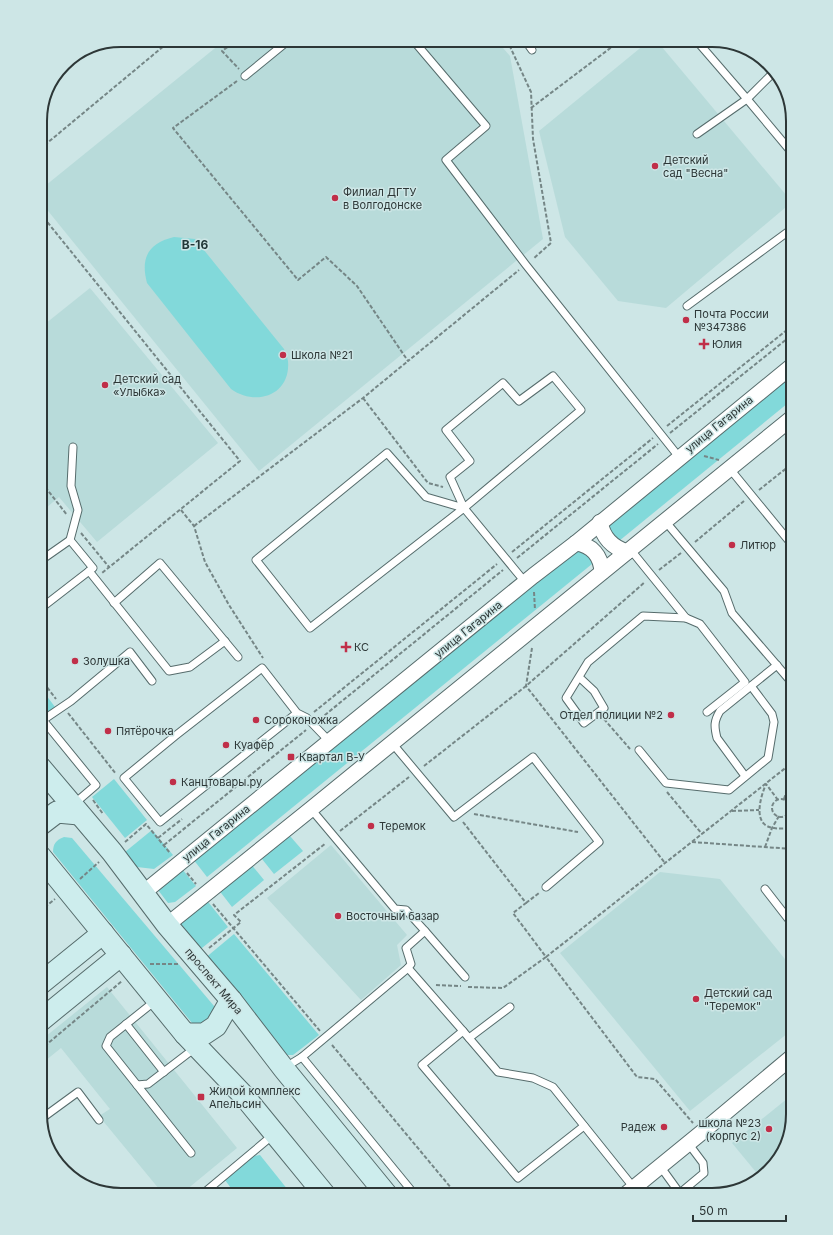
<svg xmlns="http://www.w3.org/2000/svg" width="833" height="1235" font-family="Inter,sans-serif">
	<rect width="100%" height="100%" fill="#cde6e6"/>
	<g fill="#b8dbda">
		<path d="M 225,40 L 496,40 L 510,56 L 543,239 L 259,471 L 40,201 L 40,190 Z"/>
		<path d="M 650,40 L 656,40 L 792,202 L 666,308 L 618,301 L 565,237 L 539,131 Z"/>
		<path d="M 90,288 L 218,443 L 97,542 L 59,497 L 40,513 L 40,328 Z"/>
		<path d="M 331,845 L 407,935 L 397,945 L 401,965 L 361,1000 L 267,898 Z"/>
		<path d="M 660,872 L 720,879 L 793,969 L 793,1029 L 690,1111 L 560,953 Z"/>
		<path d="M 107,987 L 237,1148 L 180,1195 L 164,1195 L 99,1116 L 110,1109 L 61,1048 L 40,1065 L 40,1041 Z"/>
		<path d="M 793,1094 L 793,1114 L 782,1155 L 760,1177 L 732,1143 Z"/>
	</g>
	<g fill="#82d9da">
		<path d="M 174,237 L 195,239 L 284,349 C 286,353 287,357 288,361 C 291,395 256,407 231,389 L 147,283 C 140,257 149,243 174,237 Z"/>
		<path d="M 793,370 L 793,399 L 619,541 L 612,537 L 607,522 Z"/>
		<path d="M 575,548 L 581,548 L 591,558 L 592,564 L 207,877 L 193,859 Z"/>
		<path d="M 40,687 L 55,707 L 45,715 L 40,716 Z"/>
		<path d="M 114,779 L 147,820 L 125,838 L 92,797 Z"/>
		<path d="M 152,830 L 173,855 L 154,869 L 137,867 L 125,852 Z"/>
		<path d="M 290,836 L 303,851 L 274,874 L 262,859 Z"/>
		<path d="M 64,837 L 72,838 L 214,1006 L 216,1013 L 197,1026 L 192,1023 L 53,852 C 53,844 56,840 64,837 Z"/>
		<path d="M 250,863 L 264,880 L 232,907 L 218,889 Z"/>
		<path d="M 182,869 L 196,886 L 175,902 L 168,903 L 158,890 Z"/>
		<path d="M 205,898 L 228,927 L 197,952 L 178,929 L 181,917 Z"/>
		<path d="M 234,934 L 319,1035 L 293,1055 L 282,1055 L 204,959 Z"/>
		<path d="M 260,1155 L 292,1195 L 236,1195 L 225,1180 L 254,1156 Z"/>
	</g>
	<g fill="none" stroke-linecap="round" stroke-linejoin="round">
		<g stroke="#566c6c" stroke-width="9">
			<g id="lane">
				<path d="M 413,40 L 486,126 L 446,160 L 526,265 L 679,457"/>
				<path d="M 525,40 L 532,50"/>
				<path d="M 696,40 L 747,99 L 697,134"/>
				<path d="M 774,72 L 747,99 L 793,154"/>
				<path d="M 245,76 L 289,40"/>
				<path d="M 687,306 L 793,228"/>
				<path d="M 730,469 L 789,541 L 793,537"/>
				<path d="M 464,508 L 426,497 L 387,453 L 256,560 L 310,628 L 464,508 L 581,410 L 553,376 L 519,401 L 503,383 L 446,430 L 470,461 L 450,477 L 464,508 L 525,582"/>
				<path d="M 665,521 L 724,591 L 732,613 L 793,684"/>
				<path d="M 70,540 L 78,510 L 71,486 L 73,447"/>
				<path d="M 630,549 L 686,618 L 700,624 L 745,682 L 707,712"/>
				<path d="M 89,571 L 169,671 L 190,667 L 225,641"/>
				<path d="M 114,603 L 160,563 L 238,657"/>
				<path d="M 40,609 L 93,568 L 70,540 L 40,561"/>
				<path d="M 579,677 L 594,691 L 604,708 L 584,723 L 566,698 L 588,662 L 643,616 L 686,618"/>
				<path d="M 297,713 L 160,822 L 124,778 L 175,736 L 262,668 L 297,713 L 307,718 L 330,742"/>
				<path d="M 43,720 L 71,701 L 130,652 L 152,681"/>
				<path d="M 40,722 L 43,720 L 96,785 L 74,804"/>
				<path d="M 392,743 L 454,817 L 533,757 L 599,842 L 546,887"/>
				<path d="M 639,750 L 666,783 L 729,790 L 768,758 L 774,722 L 772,714 L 751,686"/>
				<path d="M 745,776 L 717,738 C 714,726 714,721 720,711 L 777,665"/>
				<path d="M 765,889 L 793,925"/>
				<path d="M 425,931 L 465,977"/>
				<path d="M 408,968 L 463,1031 L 422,1065 L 518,1178 L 584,1126"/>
				<path d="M 155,1001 L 110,1037 L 106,1046 L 137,1085 L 148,1084 L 195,1048"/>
				<path d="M 126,1024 L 164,1072"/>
				<path d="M 463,1031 L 498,1072 L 533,1078 L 553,1087 L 634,1188"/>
				<path d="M 469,1038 L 510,1007"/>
				<path d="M 302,1057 L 408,968 L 411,964 L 406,948 L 425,931 L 406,910 L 395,909 L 311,809"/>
				<path d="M 284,1068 L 302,1057 L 415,1195"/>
				<path d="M 137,1085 L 191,1153"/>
				<path d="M 41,1119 L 78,1092 L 99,1120"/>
				<path d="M 660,1166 L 681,1195"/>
				<path d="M 205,1192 L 273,1135"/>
				<path d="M 680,1193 L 704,1173 L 703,1163 L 688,1143"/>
			</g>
		</g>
		<g stroke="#566c6c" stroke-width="17">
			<g id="street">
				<path d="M 600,522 C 603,538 612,547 627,552"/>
				<path d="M 576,543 C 592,545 601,556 602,572"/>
				<path d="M 143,893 L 533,576 L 576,543 L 793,365"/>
				<path d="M 167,925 L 311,809 L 793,417"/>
				<path d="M 625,1195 L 701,1133 L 793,1056"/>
			</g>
		</g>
		<g stroke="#566c6c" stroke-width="23">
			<g id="secondary">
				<path d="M 40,767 L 112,852 L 167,925 L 231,1000 L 284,1069 L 387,1195"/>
				<path d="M 40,825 L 57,812 L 79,814"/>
				<path d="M 40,856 L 185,1034 L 244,1096 L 325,1195"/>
				<path d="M 40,984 L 103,933"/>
				<path d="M 40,1021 L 121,955"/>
				<path d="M 185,1034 L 204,1034 L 216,1026 L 231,1000"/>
			</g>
		</g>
		<g stroke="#758686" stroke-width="2" stroke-dasharray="4 2" stroke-linecap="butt">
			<path d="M 237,40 L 222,51 L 239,69"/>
			<path d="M 507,40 L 531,92 L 533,139 L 551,243 L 533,259"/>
			<path d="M 237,81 L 173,128 L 298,280 L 326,257 L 357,286 L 408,361 L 519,270"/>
			<path d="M 531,108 L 621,40"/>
			<path d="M 40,149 L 171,40"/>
			<path d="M 40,213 L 240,461 L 102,573"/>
			<path d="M 363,398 L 428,483 L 443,487"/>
			<path d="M 667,426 L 793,325"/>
			<path d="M 670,433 L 793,334"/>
			<path d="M 704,456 L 719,460"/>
			<path d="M 40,484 L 46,488 L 67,515"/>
			<path d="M 759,490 L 793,463"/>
			<path d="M 181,510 L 194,526 L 205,562 L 229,605 L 263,658"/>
			<path d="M 194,526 L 363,398 L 408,361"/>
			<path d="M 81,533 L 109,567"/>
			<path d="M 695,542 L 744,501"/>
			<path d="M 512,552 L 653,438"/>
			<path d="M 517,558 L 658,444"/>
			<path d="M 659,570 L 681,553"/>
			<path d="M 534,592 L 535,610"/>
			<path d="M 40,621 L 44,618"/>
			<path d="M 532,648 L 526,686 L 665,863"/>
			<path d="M 40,678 L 56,699"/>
			<path d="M 314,712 L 497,564"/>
			<path d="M 68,713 L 116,774"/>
			<path d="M 320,719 L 503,570"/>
			<path d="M 604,719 L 630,749"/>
			<path d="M 424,766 L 526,686 L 645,582"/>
			<path d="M 789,784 L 793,786"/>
			<path d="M 667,792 L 702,834"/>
			<path d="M 784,799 L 793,771"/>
			<circle cx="781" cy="808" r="9"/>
			<path d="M 93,800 L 103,814"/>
			<path d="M 778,800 L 766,784 C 760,798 752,826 774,828 C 780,829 788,829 793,826"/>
			<path d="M 732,811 L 759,810"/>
			<path d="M 788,813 L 793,820"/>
			<path d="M 474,814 L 578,832"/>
			<path d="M 463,822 L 526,903 L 513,913 L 546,957 L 793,762"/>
			<path d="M 340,831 L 409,777"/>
			<path d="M 158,838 L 182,819"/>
			<path d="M 125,842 L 146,824 L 170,853"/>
			<path d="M 692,842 L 793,849"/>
			<path d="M 164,845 L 306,730"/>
			<path d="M 765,847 L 772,828 L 779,816"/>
			<path d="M 187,873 L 196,884"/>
			<path d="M 80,879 L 99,862"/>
			<path d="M 526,903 L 539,893"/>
			<path d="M 213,904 L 320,1031"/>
			<path d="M 40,911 L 55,899"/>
			<path d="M 209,948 L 241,922 L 234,915 L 326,843"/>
			<path d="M 150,964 L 179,964"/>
			<path d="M 436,985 L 461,986"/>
			<path d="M 468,987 L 503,988 L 546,957 L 637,1077 L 655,1079 L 693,1123"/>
			<path d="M 332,1045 L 457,1195"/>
			<path d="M 40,1050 L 122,981"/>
		</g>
		<use href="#lane" stroke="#fff" stroke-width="7"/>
		<use href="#street" stroke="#fff" stroke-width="15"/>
		<use href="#secondary" stroke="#cdeded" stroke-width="21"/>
	</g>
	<g fill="#c02f49" stroke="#cde6e6" stroke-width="1.5">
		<circle cx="655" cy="166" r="4"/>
		<circle cx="335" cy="198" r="4"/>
		<circle cx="686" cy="320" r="4"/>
		<path d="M702 338h4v4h4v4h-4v4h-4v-4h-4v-4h4z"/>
		<circle cx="283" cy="355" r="4"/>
		<circle cx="105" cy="385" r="4"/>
		<circle cx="732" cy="545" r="4"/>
		<path d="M344 641h4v4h4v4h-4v4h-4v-4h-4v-4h4z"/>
		<circle cx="75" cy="661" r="4"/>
		<circle cx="671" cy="715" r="4"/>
		<circle cx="256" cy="720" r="4"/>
		<circle cx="108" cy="731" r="4"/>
		<circle cx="226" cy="745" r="4"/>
		<rect x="287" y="753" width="8" height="8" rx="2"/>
		<circle cx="173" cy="782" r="4"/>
		<circle cx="371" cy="826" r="4"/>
		<circle cx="338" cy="916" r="4"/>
		<circle cx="696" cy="999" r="4"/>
		<rect x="197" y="1093" width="8" height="8" rx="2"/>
		<circle cx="664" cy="1127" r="4"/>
		<circle cx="769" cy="1129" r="4"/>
	</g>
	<g text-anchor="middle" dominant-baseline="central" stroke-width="3" stroke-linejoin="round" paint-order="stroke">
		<g font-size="11" fill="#2d3737" stroke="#cde6e6" text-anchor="start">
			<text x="663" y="160">Детский<tspan x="663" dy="13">сад "Весна"</tspan></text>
			<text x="343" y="192">Филиал ДГТУ<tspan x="343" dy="13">в Волгодонске</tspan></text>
			<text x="694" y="314">Почта России<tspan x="694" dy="13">№347386</tspan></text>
			<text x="712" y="344">Юлия</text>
			<text x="291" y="355">Школа №21</text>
			<text x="113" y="379">Детский сад<tspan x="113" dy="13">«Улыбка»</tspan></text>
			<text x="740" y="545">Литюр</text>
			<text x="354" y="647">КС</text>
			<text x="83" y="661">Золушка</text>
			<text x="663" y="715" text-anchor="end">Отдел полиции №2</text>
			<text x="264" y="720">Сороконожка</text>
			<text x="116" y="731">Пятёрочка</text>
			<text x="234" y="745">Куафёр</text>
			<text x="299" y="757">Квартал В-У</text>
			<text x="181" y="782">Канцтовары.ру</text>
			<text x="379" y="826">Теремок</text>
			<text x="346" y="916">Восточный базар</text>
			<text x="704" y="993">Детский сад<tspan x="704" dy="13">"Теремок"</tspan></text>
			<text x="209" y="1091">Жилой комплекс<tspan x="209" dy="13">Апельсин</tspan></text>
			<text x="761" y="1123" text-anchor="end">школа №23<tspan x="761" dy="13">(корпус 2)</tspan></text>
			<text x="656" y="1127" text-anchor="end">Радеж</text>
		</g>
		<g font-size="11" fill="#2d3737" stroke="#cde6e6">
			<text transform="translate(719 424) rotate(-39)">улица Гагарина</text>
			<text transform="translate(468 629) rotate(-39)">улица Гагарина</text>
			<text transform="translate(216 833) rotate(-39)">улица Гагарина</text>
			<text transform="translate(214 981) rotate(50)">проспект Мира</text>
		</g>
		<g font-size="12" font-weight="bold" fill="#233838" stroke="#cde6e6">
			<text x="195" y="244">В-16</text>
		</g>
	</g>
	<path d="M0 0H833V1235H0ZM121 47H712A74 74 0 0 1 786 121V1114A74 74 0 0 1 712 1188H121A74 74 0 0 1 47 1114V121A74 74 0 0 1 121 47Z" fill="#cde6e6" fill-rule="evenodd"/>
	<path fill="none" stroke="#2d3737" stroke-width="2" d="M121 47H712A74 74 0 0 1 786 121V1114A74 74 0 0 1 712 1188H121A74 74 0 0 1 47 1114V121A74 74 0 0 1 121 47Z"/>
	<path d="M693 1215v6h93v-6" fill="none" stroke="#2d3737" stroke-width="2"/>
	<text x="699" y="1215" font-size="12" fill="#2d3737" stroke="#cde6e6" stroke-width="3" paint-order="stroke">50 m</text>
</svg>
